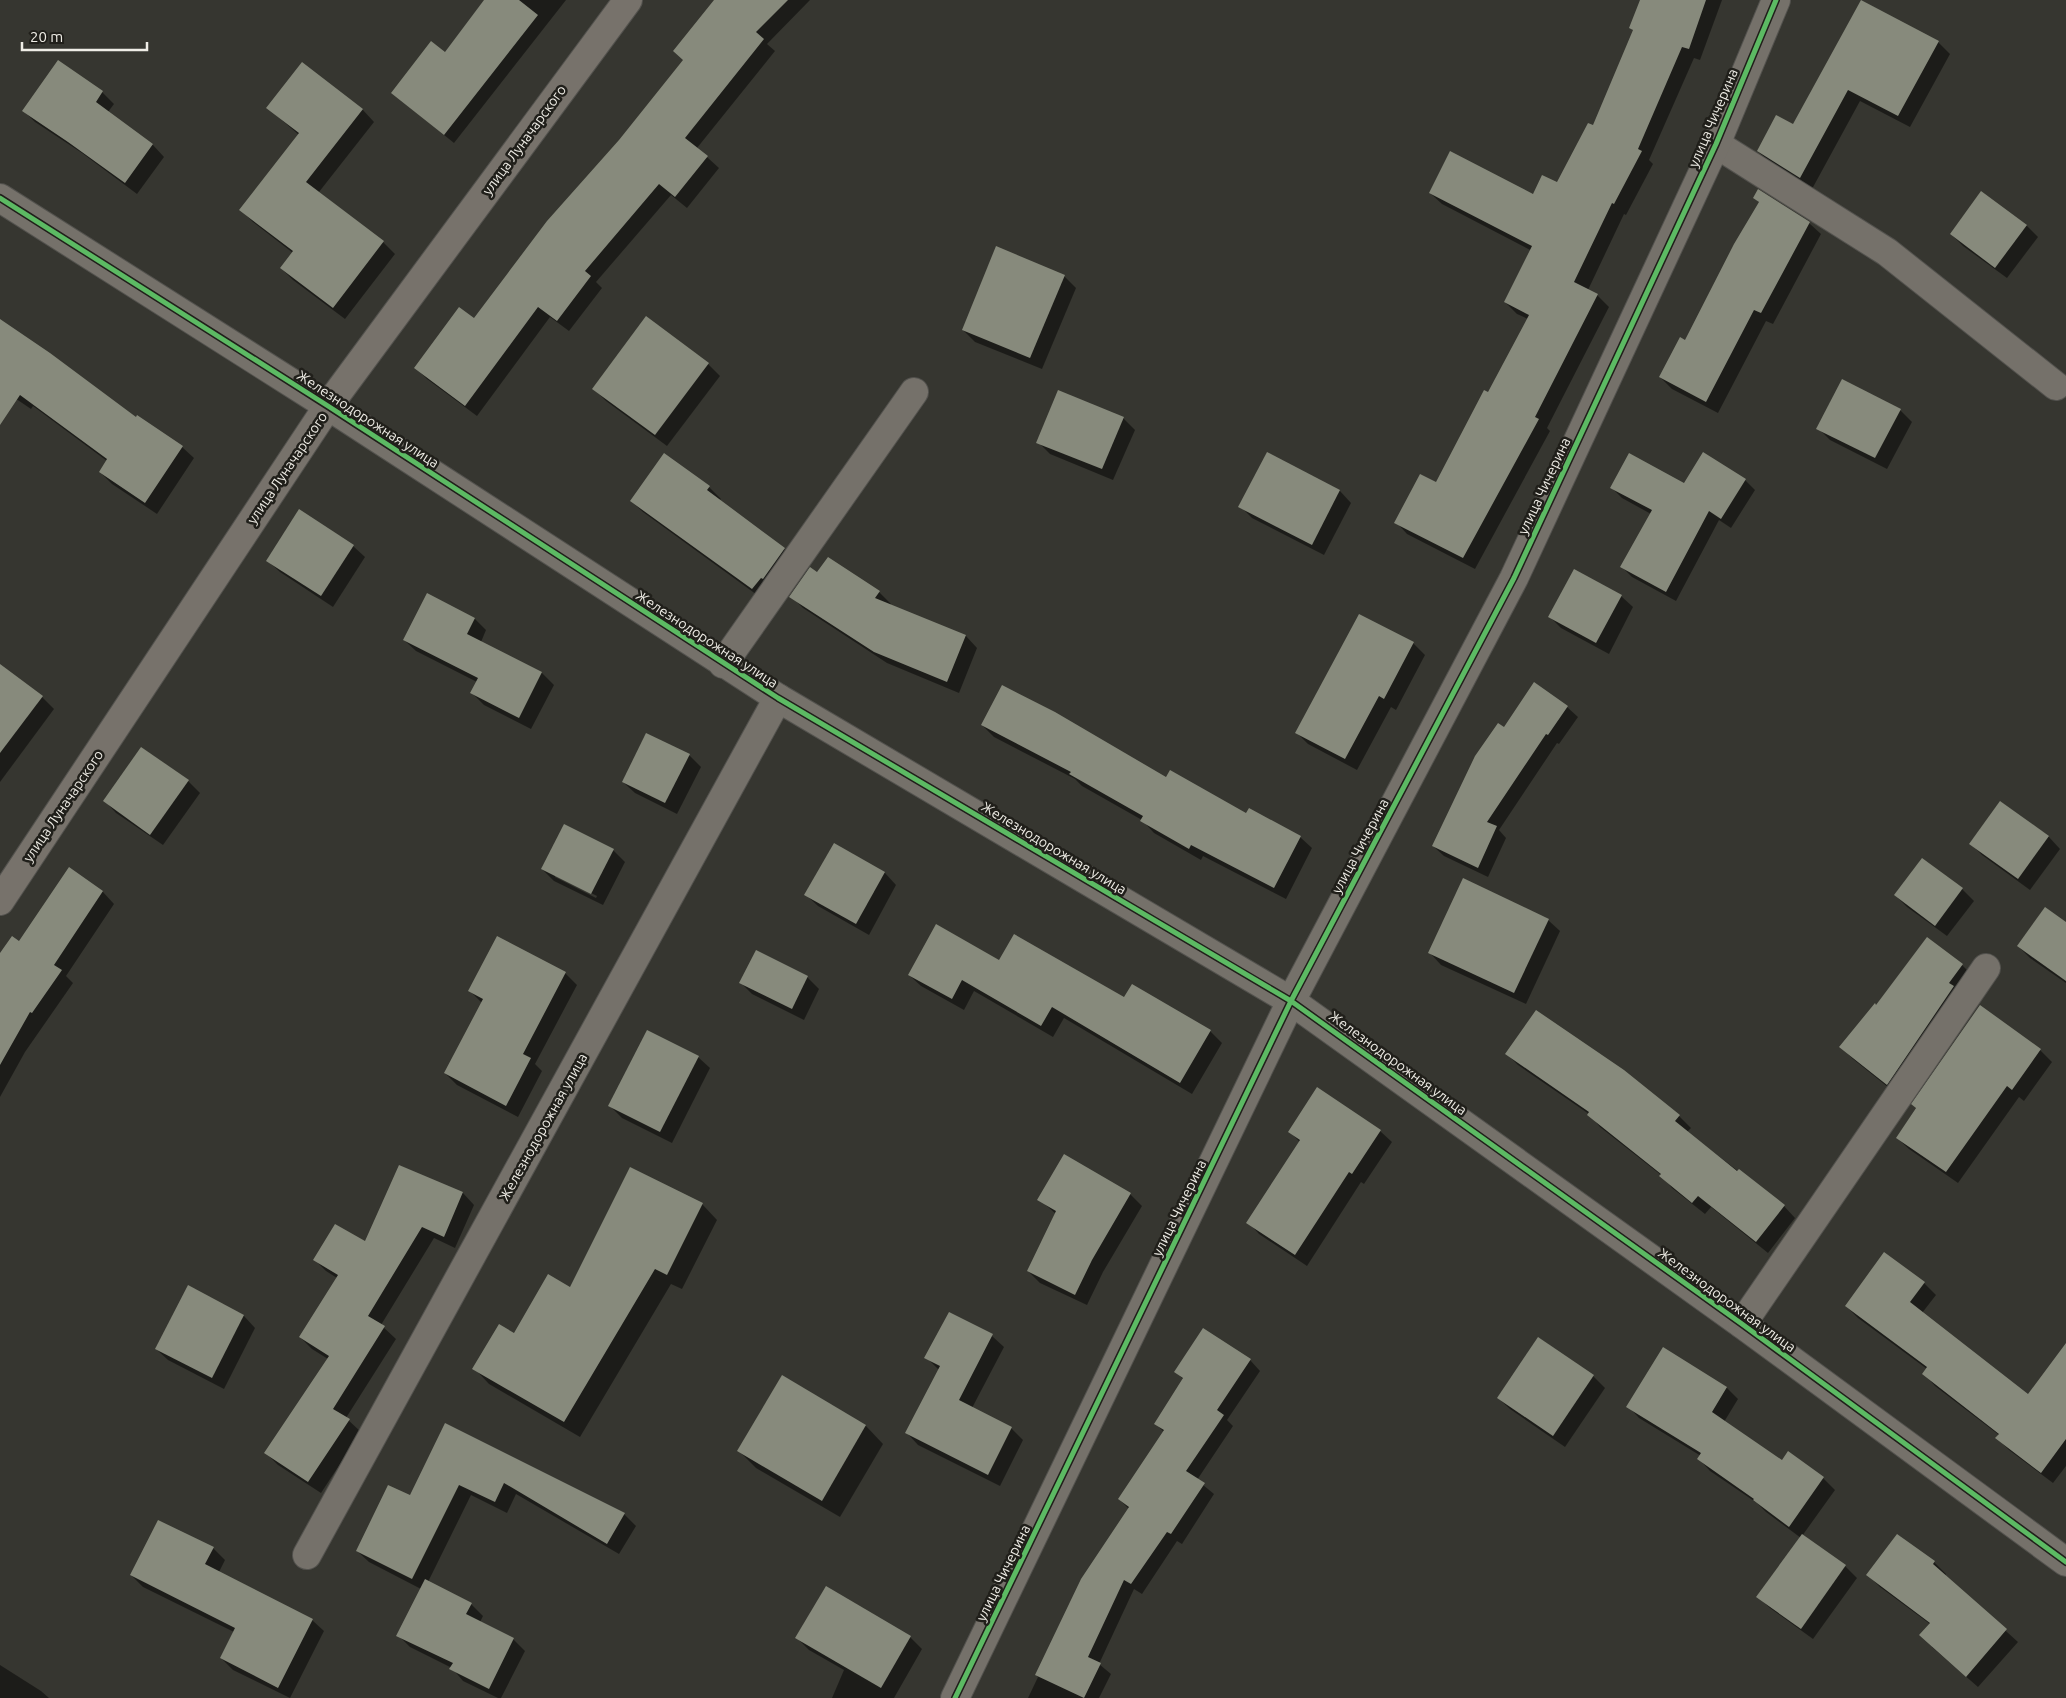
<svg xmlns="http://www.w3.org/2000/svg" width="2066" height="1698" font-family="Ubuntu,sans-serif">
	<rect width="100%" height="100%" fill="#363630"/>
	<g fill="#0007" fill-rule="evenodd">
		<path d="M 486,0 L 566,0 L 454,143 L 392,93 L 445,54 Z"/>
		<path d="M 715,0 L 810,0 L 767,44 L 775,51 L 697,148 L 719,168 L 687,208 L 671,195 L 596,282 L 602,288 L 569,331 L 550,317 L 477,416 L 427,379 L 416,368 L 474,320 L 684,61 Z"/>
		<path d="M 1641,0 L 1722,0 L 1700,60 L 1694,58 L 1649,160 L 1653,164 L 1626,215 L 1624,214 L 1588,290 L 1597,295 L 1609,307 L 1547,428 L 1550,431 L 1475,569 L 1407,534 L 1396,522 L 1436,484 L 1488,394 L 1528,319 L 1517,314 L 1505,302 L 1532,251 L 1442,204 L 1430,193 L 1533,196 L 1557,184 L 1594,127 L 1634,31 L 1631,28 Z"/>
		<path d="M 1862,1 L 1938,42 L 1950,54 L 1910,127 L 1860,101 L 1812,189 L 1770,163 L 1758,151 L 1794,126 Z"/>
		<path d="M 58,62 L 102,92 L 114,104 L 108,112 L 153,145 L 164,157 L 137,194 L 82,153 L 35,122 L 24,111 Z"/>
		<path d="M 302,63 L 363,110 L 374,122 L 319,192 L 383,242 L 395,254 L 345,319 L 293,280 L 281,268 L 293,253 L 253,222 L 241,210 L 299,135 L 268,108 Z"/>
		<path d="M 1755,198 L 1809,223 L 1821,234 L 1773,324 L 1766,321 L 1718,413 L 1672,389 L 1660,377 L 1686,341 L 1760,203 Z"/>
		<path d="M 2026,225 L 2038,237 L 2007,278 L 1963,246 L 1951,234 Z"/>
		<path d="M 1064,276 L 1076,288 L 1042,369 L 975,342 L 963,330 Z"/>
		<path d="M 0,331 L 182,447 L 194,458 L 157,514 L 112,484 L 100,472 L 107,461 L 33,406 L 31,409 L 0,388 Z"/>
		<path d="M 708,364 L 720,376 L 667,446 L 606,401 L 594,389 Z"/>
		<path d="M 1842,381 L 1900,410 L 1912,422 L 1887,469 L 1830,440 L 1818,428 Z"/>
		<path d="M 1123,418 L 1135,430 L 1113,480 L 1050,454 L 1038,442 Z"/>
		<path d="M 1268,454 L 1340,491 L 1351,503 L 1324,555 L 1252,518 L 1240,506 Z"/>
		<path d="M 1745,480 L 1755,490 L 1731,528 L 1719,520 L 1676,601 L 1632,577 L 1622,567 L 1651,514 L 1622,498 L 1612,488 Z"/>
		<path d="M 709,487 L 721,499 L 719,501 L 784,549 L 796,561 L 764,600 L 643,512 L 631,501 Z"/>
		<path d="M 353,546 L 365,557 L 333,607 L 280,572 L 268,561 Z"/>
		<path d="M 818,574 L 879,592 L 891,604 L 889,606 L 966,636 L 977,648 L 959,693 L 887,663 L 803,608 L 791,596 Z"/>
		<path d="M 427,595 L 475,619 L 486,630 L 481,642 L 542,673 L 554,685 L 531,729 L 484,705 L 472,693 L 477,682 L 416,651 L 404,640 Z"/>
		<path d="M 1621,596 L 1633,607 L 1609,654 L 1561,628 L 1550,617 Z"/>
		<path d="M 1359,615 L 1413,643 L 1425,655 L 1396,710 L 1391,707 L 1357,770 L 1308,744 L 1296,732 Z"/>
		<path d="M 0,665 L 42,697 L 54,709 L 0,782 Z"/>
		<path d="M 1534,684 L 1567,707 L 1578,717 L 1559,744 L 1557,743 L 1499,830 L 1506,838 L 1488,877 L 1444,856 L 1433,846 L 1504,729 Z"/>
		<path d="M 982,725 L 1166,778 L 1246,815 L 1300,837 L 1312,848 L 1286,899 L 1203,856 L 1201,860 L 1154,833 L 1142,820 L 1082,786 L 1075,779 L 994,737 Z"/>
		<path d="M 141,749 L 188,781 L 200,793 L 163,845 L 116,813 L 105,801 Z"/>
		<path d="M 689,755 L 701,767 L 677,814 L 635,793 L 623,782 Z"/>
		<path d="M 2001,802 L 2049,837 L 2060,849 L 2030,890 L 1982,855 L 1970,843 Z"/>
		<path d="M 834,845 L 885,873 L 896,885 L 869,935 L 818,906 L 806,895 Z"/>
		<path d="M 613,850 L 625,862 L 603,905 L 554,881 L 542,869 ZM 555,875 L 597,896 L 596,898 L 555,877 Z"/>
		<path d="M 69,869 L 103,892 L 114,904 L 66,976 L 73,983 L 25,1052 L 0,1097 L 0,955 L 19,943 Z"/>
		<path d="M 1962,889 L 1974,901 L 1947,936 L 1907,907 L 1895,895 Z"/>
		<path d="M 1548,920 L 1560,931 L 1526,1004 L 1441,965 L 1430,953 Z"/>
		<path d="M 2066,924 L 2066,983 L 2030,958 L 2018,946 Z"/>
		<path d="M 497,938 L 565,973 L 577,985 L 535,1064 L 542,1071 L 518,1117 L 457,1085 L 445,1073 L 482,1003 L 469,990 Z"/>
		<path d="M 1927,939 L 1962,965 L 1974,977 L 1899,1096 L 1853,1059 L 1841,1047 L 1877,1006 Z"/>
		<path d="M 1000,961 L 1210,1031 L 1222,1043 L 1192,1094 L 1064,1018 L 1053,1037 L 974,991 L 964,1010 L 921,986 L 909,975 Z"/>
		<path d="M 807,977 L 819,989 L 804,1020 L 752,994 L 741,983 Z"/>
		<path d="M 1980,1006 L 2040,1050 L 2052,1062 L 2024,1101 L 2019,1097 L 1958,1183 L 1909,1149 L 1897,1138 Z"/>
		<path d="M 1506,1053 L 1679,1116 L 1691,1128 L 1687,1132 L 1784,1206 L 1795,1218 L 1768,1253 L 1711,1207 L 1705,1214 L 1672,1188 L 1661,1175 L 1600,1127 L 1589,1114 L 1518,1065 Z"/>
		<path d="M 698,1057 L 710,1068 L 672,1143 L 622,1118 L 610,1106 Z"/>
		<path d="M 1380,1131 L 1392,1142 L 1364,1184 L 1361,1182 L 1307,1266 L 1259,1234 L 1248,1222 L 1300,1142 L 1290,1132 Z"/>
		<path d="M 400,1166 L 463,1193 L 474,1205 L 455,1248 L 434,1238 L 381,1325 L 396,1339 L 346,1418 L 361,1432 L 321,1493 L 278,1465 L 266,1453 L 328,1359 L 312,1349 L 300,1337 L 337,1278 L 326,1271 L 314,1259 L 366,1243 Z"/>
		<path d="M 1130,1194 L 1142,1206 L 1103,1272 L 1087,1305 L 1040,1283 L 1028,1271 L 1056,1214 L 1039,1199 Z"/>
		<path d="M 702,1204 L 717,1220 L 682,1289 L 671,1284 L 580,1437 L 489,1384 L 474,1368 L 571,1289 Z"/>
		<path d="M 1924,1283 L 1936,1295 L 1922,1313 L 2029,1396 L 2066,1383 L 2066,1466 L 2053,1483 L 2009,1450 L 1997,1438 L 1999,1435 L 1935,1386 L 1924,1374 L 1927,1369 L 1858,1318 L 1846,1306 Z"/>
		<path d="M 188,1287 L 244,1316 L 255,1328 L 224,1389 L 168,1360 L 156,1349 Z"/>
		<path d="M 949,1313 L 992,1336 L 1004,1347 L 972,1408 L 1011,1428 L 1023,1440 L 1000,1486 L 918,1445 L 907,1433 L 939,1370 L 926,1357 Z"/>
		<path d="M 1203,1329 L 1250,1360 L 1260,1371 L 1227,1420 L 1233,1426 L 1197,1480 L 1214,1494 L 1182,1544 L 1177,1541 L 1142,1594 L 1134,1589 L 1099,1664 L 1111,1674 L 1099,1698 L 1028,1698 L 1038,1677 L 1036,1675 L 1129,1509 L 1119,1499 L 1164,1432 L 1155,1423 L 1184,1380 L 1175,1371 Z"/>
		<path d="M 1539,1338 L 1593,1376 L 1605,1388 L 1565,1447 L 1510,1409 L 1498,1398 Z"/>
		<path d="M 782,1377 L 866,1426 L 883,1444 L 840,1517 L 756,1468 L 739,1451 Z"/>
		<path d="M 1727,1388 L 1738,1399 L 1724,1422 L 1782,1461 L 1788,1453 L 1823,1478 L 1835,1490 L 1802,1536 L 1845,1566 L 1857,1578 L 1813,1639 L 1770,1608 L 1758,1597 L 1801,1538 L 1766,1512 L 1757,1503 L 1710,1471 L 1699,1459 L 1701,1456 L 1639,1418 L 1628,1406 Z"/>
		<path d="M 445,1425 L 624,1514 L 636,1526 L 619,1554 L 516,1494 L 507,1513 L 471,1495 L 428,1582 L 471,1604 L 483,1616 L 480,1622 L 513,1639 L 525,1651 L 501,1698 L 498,1698 L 463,1681 L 452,1668 L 410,1647 L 398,1635 L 421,1589 L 369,1562 L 357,1551 L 410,1497 Z"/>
		<path d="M 1898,1535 L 1934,1562 L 1946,1574 L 1945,1576 L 2018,1642 L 1978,1687 L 1932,1647 L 1930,1624 L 1880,1587 L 1868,1575 Z"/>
		<path d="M 213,1548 L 225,1560 L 219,1572 L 312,1620 L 324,1631 L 290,1698 L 233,1670 L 221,1658 L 234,1632 L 143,1587 L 131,1575 Z"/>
		<path d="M 910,1637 L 922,1649 L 894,1698 L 832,1698 L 844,1670 L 809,1650 L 797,1638 Z"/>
		<path d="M 0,1665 L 41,1691 L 49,1698 L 0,1698 Z"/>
	</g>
	<g fill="#878a7c">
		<path d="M 484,0 L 519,0 L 538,15 L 444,135 L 391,93 L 431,41 L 445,52 Z"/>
		<path d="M 714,0 L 788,0 L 756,32 L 764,39 L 685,138 L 708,156 L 675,197 L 659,184 L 585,271 L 591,276 L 557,321 L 538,307 L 465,406 L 414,368 L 459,307 L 474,318 L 547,221 L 619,140 L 683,60 L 673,51 Z"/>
		<path d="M 1640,0 L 1706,0 L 1689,49 L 1682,47 L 1638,149 L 1642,151 L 1614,204 L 1612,203 L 1574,282 L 1598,294 L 1535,417 L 1539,419 L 1463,558 L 1394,523 L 1420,474 L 1436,482 L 1484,390 L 1488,392 L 1529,315 L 1504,302 L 1532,246 L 1429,193 L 1450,151 L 1533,194 L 1542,175 L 1557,182 L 1588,123 L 1593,125 L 1633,30 L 1629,28 Z"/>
		<path d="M 1861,0 L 1939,41 L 1898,116 L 1848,90 L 1800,178 L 1757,151 L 1776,115 L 1793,124 Z"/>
		<path d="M 58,60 L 103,91 L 96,102 L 153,144 L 125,183 L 68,142 L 22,111 Z"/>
		<path d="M 302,62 L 363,109 L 306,182 L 384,241 L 333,308 L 280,268 L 293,251 L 239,210 L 299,133 L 266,108 Z"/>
		<path d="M 1758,189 L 1810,222 L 1761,313 L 1754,310 L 1706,402 L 1659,377 L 1680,337 L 1685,340 L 1734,244 L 1759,202 L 1753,198 Z"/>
		<path d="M 1981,191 L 2027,225 L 1995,268 L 1950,234 Z"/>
		<path d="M 996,246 L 1065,275 L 1030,358 L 962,330 Z"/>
		<path d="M 646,316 L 709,363 L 655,435 L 592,389 Z"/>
		<path d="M 0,319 L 50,353 L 136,417 L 137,415 L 183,446 L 145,503 L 99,472 L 107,459 L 20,395 L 0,425 Z"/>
		<path d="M 1842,379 L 1901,409 L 1875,458 L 1816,429 Z"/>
		<path d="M 1058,390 L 1124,417 L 1102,469 L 1036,443 Z"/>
		<path d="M 1267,452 L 1340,490 L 1312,545 L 1238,507 Z"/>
		<path d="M 1703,452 L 1746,479 L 1721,519 L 1709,511 L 1666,592 L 1620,567 L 1652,510 L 1610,488 L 1629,453 L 1684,483 Z"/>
		<path d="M 664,453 L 710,486 L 707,490 L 785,548 L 763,579 L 761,578 L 752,589 L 630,501 Z"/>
		<path d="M 299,509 L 354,545 L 321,596 L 266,561 Z"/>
		<path d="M 828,557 L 880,591 L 875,598 L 966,635 L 947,682 L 874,652 L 789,597 L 810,567 L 817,572 Z"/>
		<path d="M 1574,569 L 1622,595 L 1596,643 L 1548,617 Z"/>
		<path d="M 427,593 L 475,618 L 467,634 L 542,672 L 519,718 L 470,693 L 478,678 L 403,640 Z"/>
		<path d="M 1359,614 L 1414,642 L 1384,699 L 1379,696 L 1345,759 L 1295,733 Z"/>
		<path d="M 0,664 L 43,696 L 0,753 Z"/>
		<path d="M 1534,682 L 1568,706 L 1548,735 L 1546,734 L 1487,822 L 1497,826 L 1478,868 L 1432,846 L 1475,756 L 1498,723 L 1504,727 Z"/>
		<path d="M 1002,685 L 1055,712 L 1166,777 L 1170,770 L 1246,813 L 1249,808 L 1301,836 L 1274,888 L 1191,845 L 1189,849 L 1140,821 L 1143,816 L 1069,774 L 1071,772 L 981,725 Z"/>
		<path d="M 646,733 L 690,754 L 665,803 L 622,782 Z"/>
		<path d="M 141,747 L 189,780 L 150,835 L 103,801 Z"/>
		<path d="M 2000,801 L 2049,836 L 2018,879 L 1969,844 Z"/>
		<path d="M 564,824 L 614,849 L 591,894 L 541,869 Z"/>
		<path d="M 834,843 L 885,872 L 856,924 L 804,895 Z"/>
		<path d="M 1922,858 L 1963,888 L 1935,926 L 1894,895 Z"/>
		<path d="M 69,867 L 103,891 L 54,965 L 62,970 L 32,1013 L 30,1012 L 0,1065 L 0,953 L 12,936 L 19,941 Z"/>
		<path d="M 1463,878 L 1549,919 L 1514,993 L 1428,953 Z"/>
		<path d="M 2045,907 L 2066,922 L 2066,981 L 2017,946 Z"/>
		<path d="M 936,924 L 999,960 L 1014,934 L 1124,997 L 1132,984 L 1211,1030 L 1180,1083 L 1052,1007 L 1041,1026 L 962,980 L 952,999 L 908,975 Z"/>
		<path d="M 497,936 L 566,972 L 523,1054 L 531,1058 L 506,1106 L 444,1073 L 483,999 L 468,991 Z"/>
		<path d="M 1927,937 L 1963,964 L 1949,983 L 1954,986 L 1887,1085 L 1839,1047 L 1875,1003 L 1876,1005 Z"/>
		<path d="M 756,950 L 808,976 L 792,1009 L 739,983 Z"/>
		<path d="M 1980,1005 L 2041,1049 L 2012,1090 L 2007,1086 L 1946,1172 L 1896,1138 L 1916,1108 L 1911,1104 Z"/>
		<path d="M 1536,1010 L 1624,1070 L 1680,1115 L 1675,1121 L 1737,1171 L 1739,1169 L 1785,1205 L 1756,1242 L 1698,1196 L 1692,1203 L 1659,1176 L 1661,1174 L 1587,1115 L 1589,1112 L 1505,1054 Z"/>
		<path d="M 647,1030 L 699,1056 L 660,1132 L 608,1106 Z"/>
		<path d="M 1317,1087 L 1381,1130 L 1352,1174 L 1349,1172 L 1295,1255 L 1246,1223 L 1300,1140 L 1288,1132 Z"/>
		<path d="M 1064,1154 L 1131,1193 L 1092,1260 L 1075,1295 L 1027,1271 L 1056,1211 L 1037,1200 Z"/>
		<path d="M 399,1165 L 463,1192 L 444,1237 L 422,1227 L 368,1316 L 385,1326 L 333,1409 L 350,1419 L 308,1482 L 264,1453 L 329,1356 L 299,1337 L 338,1275 L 313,1260 L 335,1224 L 365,1241 Z"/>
		<path d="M 630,1167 L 703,1203 L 667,1275 L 655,1269 L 564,1422 L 472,1369 L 499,1324 L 514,1333 L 548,1274 L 570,1287 Z"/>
		<path d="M 1884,1252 L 1925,1282 L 1910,1302 L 2028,1394 L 2066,1343 L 2066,1439 L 2041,1473 L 1995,1438 L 1999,1434 L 1922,1374 L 1927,1367 L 1845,1306 Z"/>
		<path d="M 188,1285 L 244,1315 L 212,1378 L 155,1349 Z"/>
		<path d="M 949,1312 L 993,1334 L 959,1400 L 1012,1427 L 988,1475 L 905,1433 L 940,1366 L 924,1358 Z"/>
		<path d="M 1203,1328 L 1251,1359 L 1217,1410 L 1224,1415 L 1186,1471 L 1205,1483 L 1171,1534 L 1167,1532 L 1131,1584 L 1124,1580 L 1088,1657 L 1101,1663 L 1084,1698 L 1035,1675 L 1081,1579 L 1129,1507 L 1118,1499 L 1164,1430 L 1154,1424 L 1183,1378 L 1174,1372 Z"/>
		<path d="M 1538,1337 L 1594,1375 L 1553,1436 L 1497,1398 Z"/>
		<path d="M 1663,1347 L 1727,1387 L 1712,1412 L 1782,1460 L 1788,1451 L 1824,1477 L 1789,1527 L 1753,1500 L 1754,1499 L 1697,1459 L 1701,1453 L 1626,1407 Z"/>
		<path d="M 782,1375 L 866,1425 L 822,1501 L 737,1451 Z"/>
		<path d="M 445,1423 L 625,1513 L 607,1544 L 504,1483 L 495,1502 L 459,1485 L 412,1579 L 356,1551 L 388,1485 L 410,1495 Z"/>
		<path d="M 158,1520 L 214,1547 L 205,1564 L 313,1619 L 278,1688 L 220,1658 L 235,1628 L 130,1575 Z"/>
		<path d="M 1802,1534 L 1846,1565 L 1801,1629 L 1756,1597 Z"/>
		<path d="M 1897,1534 L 1935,1561 L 1933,1564 L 2007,1629 L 1966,1677 L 1919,1635 L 1930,1623 L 1866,1575 Z"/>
		<path d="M 425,1579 L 472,1603 L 466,1614 L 514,1638 L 489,1689 L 449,1669 L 453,1663 L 396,1636 Z"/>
		<path d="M 826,1586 L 911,1636 L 881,1688 L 795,1638 Z"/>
	</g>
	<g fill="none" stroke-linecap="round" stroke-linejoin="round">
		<g stroke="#53524e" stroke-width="30">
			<g id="minor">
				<path d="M 1716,144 L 1887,252 L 2056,386"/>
				<path d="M 0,198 L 328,406 L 778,698 L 1291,1001 L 1742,1324 L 2066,1562"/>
				<path d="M 723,664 L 914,392"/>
				<path d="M 1742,1324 L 1986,968"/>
				<path d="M 307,1555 L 778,698"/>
				<path d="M 955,1698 L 1291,1001 L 1514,578 L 1716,144 L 1776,0"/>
			</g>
		</g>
		<g stroke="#53524e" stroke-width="30">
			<path id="secondary" d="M 0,901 L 328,406 L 628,0"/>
		</g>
		<use href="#minor" stroke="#75716a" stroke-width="28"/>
		<use href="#secondary" stroke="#77726b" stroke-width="28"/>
		<g stroke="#201f1a" stroke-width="8">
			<g id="cycleway">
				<path d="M 0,198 L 328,406 L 778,698 L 1291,1001 L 1742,1324 L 2066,1562"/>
				<path d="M 955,1698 L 1291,1001 L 1514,578 L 1716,144 L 1776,0"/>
			</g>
		</g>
		<use href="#cycleway" stroke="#5cba63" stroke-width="5"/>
	</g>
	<g text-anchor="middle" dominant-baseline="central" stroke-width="5" stroke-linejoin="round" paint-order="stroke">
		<g font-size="14" fill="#efede6" stroke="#201f1a">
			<text transform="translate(1713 118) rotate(-67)">улица Чичерина</text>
			<text transform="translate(524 140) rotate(-54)">улица Луначарского</text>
			<text transform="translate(368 419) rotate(33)">Железнодорожная улица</text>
			<text transform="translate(287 468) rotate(-56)">улица Луначарского</text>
			<text transform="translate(1544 486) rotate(-65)">улица Чичерина</text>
			<text transform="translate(707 639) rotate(33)">Железнодорожная улица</text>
			<text transform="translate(63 806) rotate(-56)">улица Луначарского</text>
			<text transform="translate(1360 846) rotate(-62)">улица Чичерина</text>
			<text transform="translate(1054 848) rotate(31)">Железнодорожная улица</text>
			<text transform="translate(1398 1063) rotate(36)">Железнодорожная улица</text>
			<text transform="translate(543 1127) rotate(-61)">Железнодорожная улица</text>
			<text transform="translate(1179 1208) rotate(-64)">улица Чичерина</text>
			<text transform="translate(1727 1300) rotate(36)">Железнодорожная улица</text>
			<text transform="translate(1003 1573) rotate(-64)">улица Чичерина</text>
		</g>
	</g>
	<path d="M22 42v8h125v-8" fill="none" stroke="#efede6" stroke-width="2.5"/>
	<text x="30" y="42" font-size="15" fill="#efede6" stroke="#201f1a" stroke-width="4" paint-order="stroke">20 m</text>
</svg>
